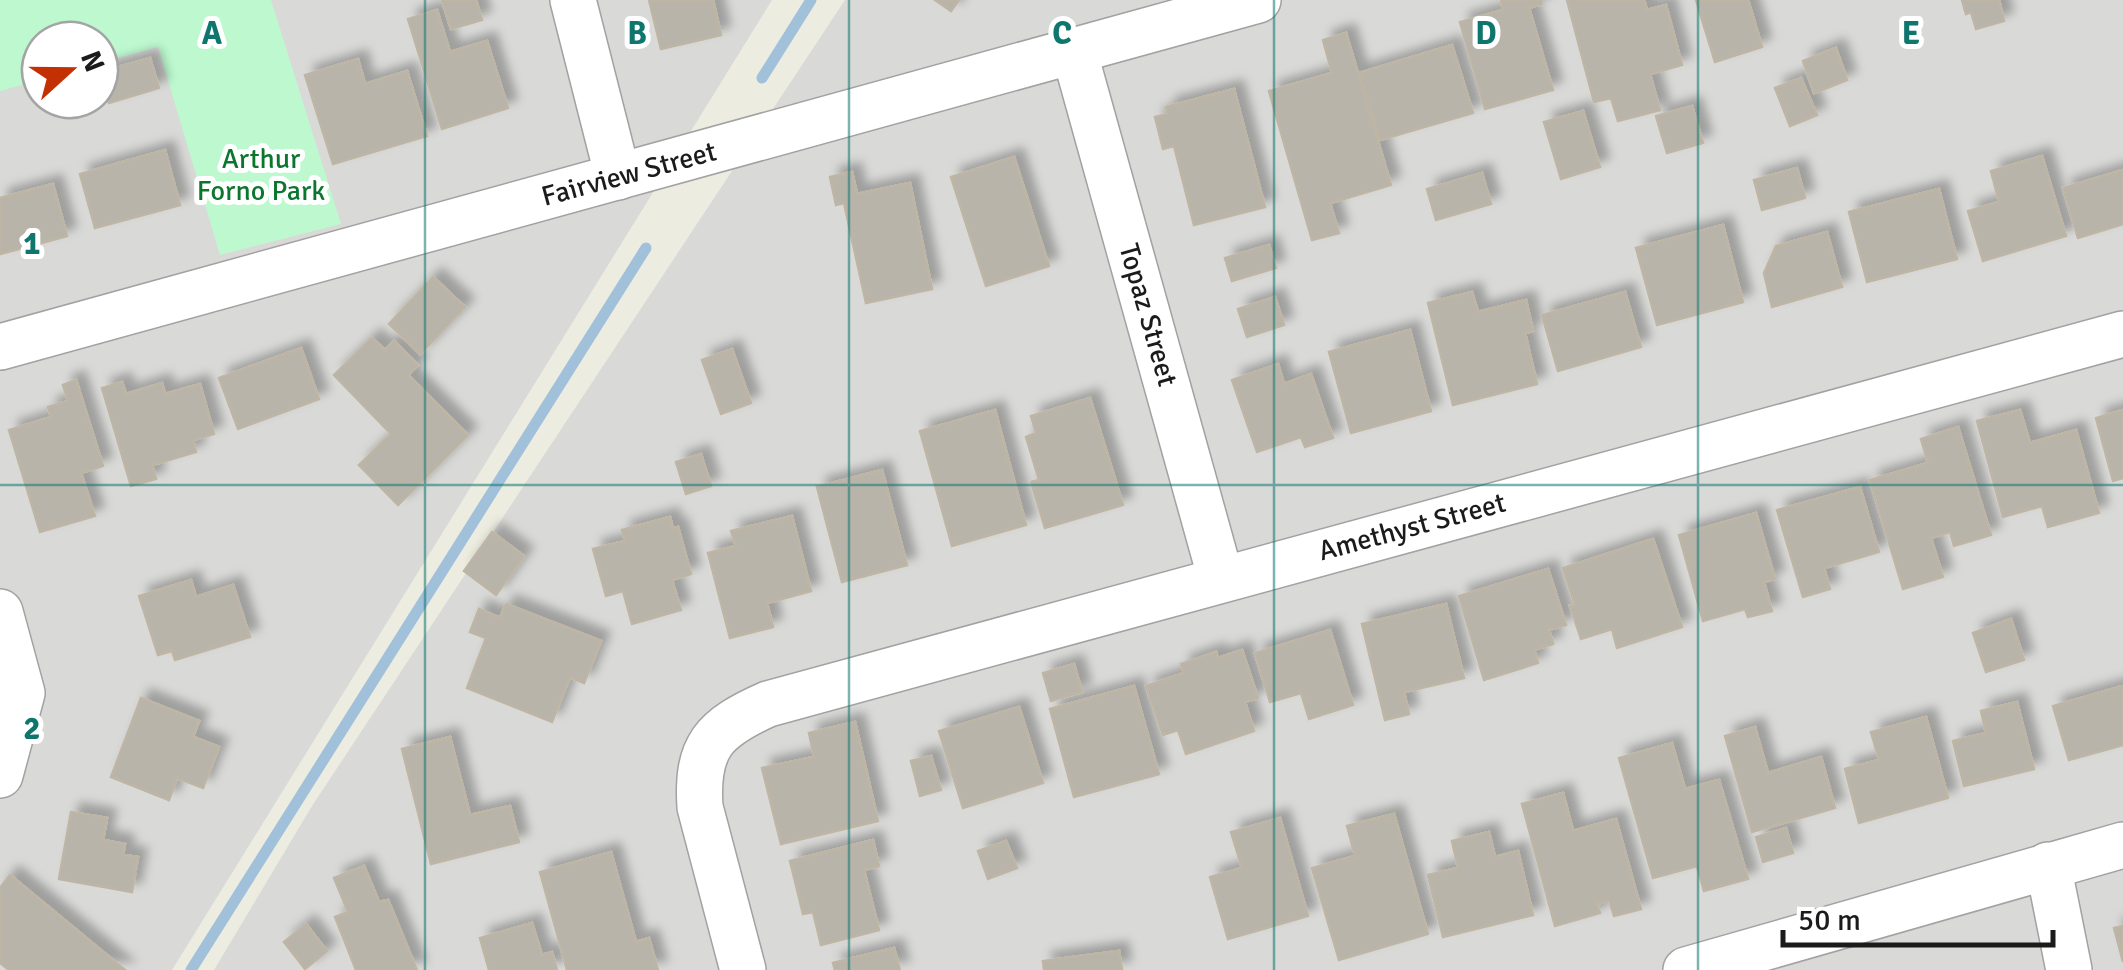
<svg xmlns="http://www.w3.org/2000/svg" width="2123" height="970" font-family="Signika,sans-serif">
	<defs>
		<filter id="shadow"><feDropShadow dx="9" dy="-9" stdDeviation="5" flood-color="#0004"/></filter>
	</defs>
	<rect width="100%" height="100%" fill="#edece1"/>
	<g fill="#d9d9d8" fill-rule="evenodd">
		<path d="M 0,0 L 772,0 L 172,970 L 0,970 ZM 40,40 L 100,40 L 100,100 L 40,100 Z"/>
		<path d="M 845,0 L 2123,0 L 2123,970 L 214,970 L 312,806 Z"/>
	</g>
	<path fill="#bdf8cf" d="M 0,0 L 271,0 L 341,224 L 220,255 L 158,47 L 100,63 L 100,40 L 40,40 L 40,80 L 0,91 Z"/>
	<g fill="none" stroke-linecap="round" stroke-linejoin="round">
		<g stroke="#a1c0da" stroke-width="11">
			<path d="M 762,78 L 811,0"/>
			<path d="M 191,970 L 646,248"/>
		</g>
	</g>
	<g fill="#b9b4aa" stroke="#beb5a4" stroke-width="2.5" filter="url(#shadow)">
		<path d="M 442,0 L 476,0 L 482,20 L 451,29 Z"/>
		<path d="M 649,0 L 713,0 L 721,35 L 661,49 Z"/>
		<path d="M 935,0 L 959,0 L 951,11 Z"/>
		<path d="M 1501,0 L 1541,0 L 1542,4 L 1529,8 L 1553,90 L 1485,109 L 1460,22 L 1503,10 Z"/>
		<path d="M 1567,0 L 1644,0 L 1647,10 L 1666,5 L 1682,65 L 1650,74 L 1660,110 L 1618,121 L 1611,98 L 1594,102 Z"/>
		<path d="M 1696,0 L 1748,0 L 1762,47 L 1715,62 Z"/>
		<path d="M 1962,0 L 1999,0 L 2004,21 L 1976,29 L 1971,12 L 1966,14 Z"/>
		<path d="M 437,10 L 450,52 L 487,41 L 508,108 L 442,129 L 408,19 Z"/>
		<path d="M 1346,33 L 1391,185 L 1330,203 L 1339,233 L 1312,240 L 1269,91 L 1332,73 L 1323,40 Z"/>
		<path d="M 1452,45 L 1473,113 L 1380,140 L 1359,73 Z"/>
		<path d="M 1836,48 L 1847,80 L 1814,93 L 1803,61 Z"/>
		<path d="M 150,58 L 159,88 L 109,103 L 100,72 Z"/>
		<path d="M 358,59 L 365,84 L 407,71 L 427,136 L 333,164 L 305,75 Z"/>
		<path d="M 1801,78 L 1817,115 L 1790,126 L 1775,88 Z"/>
		<path d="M 1234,89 L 1265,207 L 1194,225 L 1174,146 L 1163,149 L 1155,117 L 1168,114 L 1166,107 Z"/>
		<path d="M 1692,106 L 1703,143 L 1667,153 L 1656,116 Z"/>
		<path d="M 1583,111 L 1600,167 L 1561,179 L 1544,122 Z"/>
		<path d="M 165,150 L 180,205 L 95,228 L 80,174 Z"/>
		<path d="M 2042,156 L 2066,236 L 1983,261 L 1968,211 L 1999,202 L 1991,171 Z"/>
		<path d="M 1014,157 L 1049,266 L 986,286 L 951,177 Z"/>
		<path d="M 1797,168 L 1805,198 L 1762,210 L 1754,180 Z"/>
		<path d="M 2123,170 L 2123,224 L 2078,238 L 2063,188 Z"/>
		<path d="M 852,172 L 857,194 L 910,183 L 932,289 L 866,303 L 844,203 L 836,205 L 830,177 Z"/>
		<path d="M 1482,173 L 1491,204 L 1436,220 L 1427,189 Z"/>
		<path d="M 53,184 L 67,236 L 0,254 L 0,198 Z"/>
		<path d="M 1939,189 L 1957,259 L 1867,282 L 1849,212 Z"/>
		<path d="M 1723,225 L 1743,302 L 1657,325 L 1636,248 Z"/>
		<path d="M 1827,232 L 1842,287 L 1772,307 L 1764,273 L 1776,246 Z"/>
		<path d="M 1269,245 L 1276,268 L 1232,281 L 1225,258 Z"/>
		<path d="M 433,277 L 465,307 L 420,354 L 389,324 Z"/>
		<path d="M 1472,292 L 1478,312 L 1526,300 L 1533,331 L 1525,333 L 1537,384 L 1453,405 L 1428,303 Z"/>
		<path d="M 1625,292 L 1641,347 L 1558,371 L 1542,315 Z"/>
		<path d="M 1275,297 L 1284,325 L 1247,337 L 1238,309 Z"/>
		<path d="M 1410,330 L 1431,411 L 1351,433 L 1329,352 Z"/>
		<path d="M 372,338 L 385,350 L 394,341 L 418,365 L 408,375 L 468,435 L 398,505 L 359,465 L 391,434 L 334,375 Z"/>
		<path d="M 301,348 L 319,399 L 238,429 L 219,378 Z"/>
		<path d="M 732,349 L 751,403 L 721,414 L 702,360 Z"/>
		<path d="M 1278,364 L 1284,384 L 1311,374 L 1333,438 L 1305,447 L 1301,437 L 1257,452 L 1232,380 Z"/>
		<path d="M 76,380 L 103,466 L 81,473 L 95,516 L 40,532 L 9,430 L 51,417 L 48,407 L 68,401 L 63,385 Z"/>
		<path d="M 122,382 L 126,394 L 162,383 L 165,394 L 200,384 L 214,434 L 193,440 L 196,452 L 152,465 L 156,479 L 131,486 L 102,388 Z"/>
		<path d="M 1090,398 L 1123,505 L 1045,528 L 1031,482 L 1039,480 L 1026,437 L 1036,433 L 1031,416 Z"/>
		<path d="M 995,410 L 1026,525 L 952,546 L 920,431 Z"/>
		<path d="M 2020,410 L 2030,443 L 2076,430 L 2099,513 L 2048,527 L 2042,506 L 2003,517 L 1977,421 Z"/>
		<path d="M 2123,410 L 2123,478 L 2113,481 L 2096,418 Z"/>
		<path d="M 1958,427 L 1991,535 L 1954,546 L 1950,532 L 1931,538 L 1943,577 L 1903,589 L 1870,480 L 1928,463 L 1921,439 Z"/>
		<path d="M 701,454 L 711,486 L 686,494 L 676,462 Z"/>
		<path d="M 882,470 L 907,565 L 842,582 L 817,487 Z"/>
		<path d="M 1860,487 L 1879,552 L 1824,568 L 1830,589 L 1803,597 L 1777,510 Z"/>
		<path d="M 1756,513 L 1775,579 L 1764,582 L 1772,611 L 1748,617 L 1745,609 L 1703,621 L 1679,535 Z"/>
		<path d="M 792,516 L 811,591 L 767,603 L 773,627 L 730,638 L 708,553 L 736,546 L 731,531 Z"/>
		<path d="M 670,517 L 673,529 L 678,527 L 691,574 L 672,580 L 681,610 L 632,624 L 623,591 L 606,596 L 593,549 L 625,541 L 622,530 Z"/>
		<path d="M 492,532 L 524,556 L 496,595 L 464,571 Z"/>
		<path d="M 1653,539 L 1682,627 L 1617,648 L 1612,629 L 1581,639 L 1570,606 L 1575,605 L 1563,568 Z"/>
		<path d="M 1548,569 L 1566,625 L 1549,630 L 1553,644 L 1534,650 L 1538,663 L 1484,680 L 1459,596 Z"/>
		<path d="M 191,580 L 196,597 L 233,585 L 250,637 L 175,660 L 172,651 L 158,655 L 139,596 Z"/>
		<path d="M 506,604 L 601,641 L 584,683 L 570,677 L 552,722 L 467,688 L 486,638 L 470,632 L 479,609 L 500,618 Z"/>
		<path d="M 1446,604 L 1464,678 L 1404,692 L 1409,714 L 1385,720 L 1362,624 Z"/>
		<path d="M 2011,619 L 2024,660 L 1986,672 L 1973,633 Z"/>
		<path d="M 1330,630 L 1353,705 L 1309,719 L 1301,693 L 1270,702 L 1255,653 Z"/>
		<path d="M 1242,650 L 1258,698 L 1245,702 L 1254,731 L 1186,754 L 1178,730 L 1163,735 L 1146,686 L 1184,673 L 1181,664 L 1216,652 L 1218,658 Z"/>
		<path d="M 1074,664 L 1082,692 L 1051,701 L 1043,673 Z"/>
		<path d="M 1134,686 L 1159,774 L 1074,797 L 1050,709 Z"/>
		<path d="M 2123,686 L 2123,745 L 2069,760 L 2053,706 Z"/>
		<path d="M 141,698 L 199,721 L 193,737 L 219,747 L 203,788 L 177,778 L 169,800 L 111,777 Z"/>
		<path d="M 2017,702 L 2034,769 L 1964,786 L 1953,741 L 1986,733 L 1981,711 Z"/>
		<path d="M 1019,707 L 1043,783 L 963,808 L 939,731 Z"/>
		<path d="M 1926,717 L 1948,798 L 1859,823 L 1845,769 L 1879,760 L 1871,732 Z"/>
		<path d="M 855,722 L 878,821 L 781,844 L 762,768 L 814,757 L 809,733 Z"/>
		<path d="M 1755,727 L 1768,773 L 1821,757 L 1835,808 L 1752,832 L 1725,736 Z"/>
		<path d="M 450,737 L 470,815 L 510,806 L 519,842 L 431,864 L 402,749 Z"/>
		<path d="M 1672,743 L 1685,789 L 1719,780 L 1748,879 L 1704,891 L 1697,866 L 1653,878 L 1619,758 Z"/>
		<path d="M 931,756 L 941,790 L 920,796 L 911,761 Z"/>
		<path d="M 1563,793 L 1573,831 L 1616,819 L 1641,909 L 1614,916 L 1609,900 L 1597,904 L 1600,913 L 1555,926 L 1522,804 Z"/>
		<path d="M 71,812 L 107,818 L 103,840 L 125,844 L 123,855 L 138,857 L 132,892 L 59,879 Z"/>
		<path d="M 1394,814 L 1428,934 L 1339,960 L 1312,868 L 1355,856 L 1347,826 Z"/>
		<path d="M 1280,818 L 1308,916 L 1228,939 L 1210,877 L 1242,868 L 1231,832 Z"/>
		<path d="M 1786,828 L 1793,853 L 1763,862 L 1756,837 Z"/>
		<path d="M 1489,832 L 1495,857 L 1518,851 L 1533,915 L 1443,937 L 1428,875 L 1458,868 L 1452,841 Z"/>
		<path d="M 873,840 L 879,866 L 864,870 L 879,930 L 821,945 L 813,912 L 803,914 L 790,861 Z"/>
		<path d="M 1006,841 L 1017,868 L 988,879 L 978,851 Z"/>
		<path d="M 611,852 L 636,942 L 649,938 L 658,970 L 567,970 L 540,872 Z"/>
		<path d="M 364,866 L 379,902 L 388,900 L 417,970 L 356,970 L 335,917 L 348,912 L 334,878 Z"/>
		<path d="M 10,875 L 125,970 L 9,970 L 0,963 L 0,888 Z"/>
		<path d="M 532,923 L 542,955 L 552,952 L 557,970 L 489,970 L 480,938 Z"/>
		<path d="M 306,924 L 327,951 L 305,969 L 284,942 Z"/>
		<path d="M 2123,926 L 2123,962 L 2114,928 Z"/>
		<path d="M 894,948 L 900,970 L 835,970 L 833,963 Z"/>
		<path d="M 1119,951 L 1122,970 L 1044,970 L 1043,961 Z"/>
	</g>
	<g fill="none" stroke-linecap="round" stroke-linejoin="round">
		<g stroke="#a2a2a2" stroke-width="48">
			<g id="minor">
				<path d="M 573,0 L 618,177"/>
				<path d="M 1074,51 L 1221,579"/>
				<path d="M 0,347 L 1258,0"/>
				<path d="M 0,612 L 22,693 L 0,775"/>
				<path d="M 2048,865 L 2069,970"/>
				<path d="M 743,970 L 700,807 C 696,746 714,728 768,704 L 2123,334"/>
				<path d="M 1686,970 L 2123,845"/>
			</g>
		</g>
		<use href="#minor" stroke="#fff" stroke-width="45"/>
	</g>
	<path fill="none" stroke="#0f766e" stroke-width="2.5" stroke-opacity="0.55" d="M 425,0 L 425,970M 849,0 L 849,970M 1274,0 L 1274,970M 1698,0 L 1698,970M 0,485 L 2123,485"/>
	<g text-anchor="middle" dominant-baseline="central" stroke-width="10" stroke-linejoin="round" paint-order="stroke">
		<g font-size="28" fill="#0d762e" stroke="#fff">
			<text x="261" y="159">Arthur<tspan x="261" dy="32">Forno Park</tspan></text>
		</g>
		<g font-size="28" fill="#1b1b1b" stroke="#fff">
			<text transform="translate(629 174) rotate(-15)">Fairview Street</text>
			<text transform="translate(1148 315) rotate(74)">Topaz Street</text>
			<text transform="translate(1412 527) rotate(-15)">Amethyst Street</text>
		</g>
	</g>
	<g font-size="32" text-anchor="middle" font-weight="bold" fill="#0f766e" stroke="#fff" stroke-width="10" stroke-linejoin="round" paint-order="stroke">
		<text x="212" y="44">A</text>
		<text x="637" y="44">B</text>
		<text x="1062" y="44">C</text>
		<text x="1486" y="44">D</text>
		<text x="1911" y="44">E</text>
		<text x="32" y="254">1</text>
		<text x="32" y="739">2</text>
	</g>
	<g transform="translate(70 70) rotate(69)"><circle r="48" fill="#ffffff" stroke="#a4a4a4" stroke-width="2.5"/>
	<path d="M0-8L18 38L0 25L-18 38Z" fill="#c33004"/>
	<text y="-15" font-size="28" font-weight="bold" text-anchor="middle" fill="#1b1b1b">N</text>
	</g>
	<path d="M1783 930v15h270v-15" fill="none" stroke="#1b1b1b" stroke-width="5"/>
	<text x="1798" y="930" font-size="30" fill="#1b1b1b" stroke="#ffffff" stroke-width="8" paint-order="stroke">50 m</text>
</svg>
